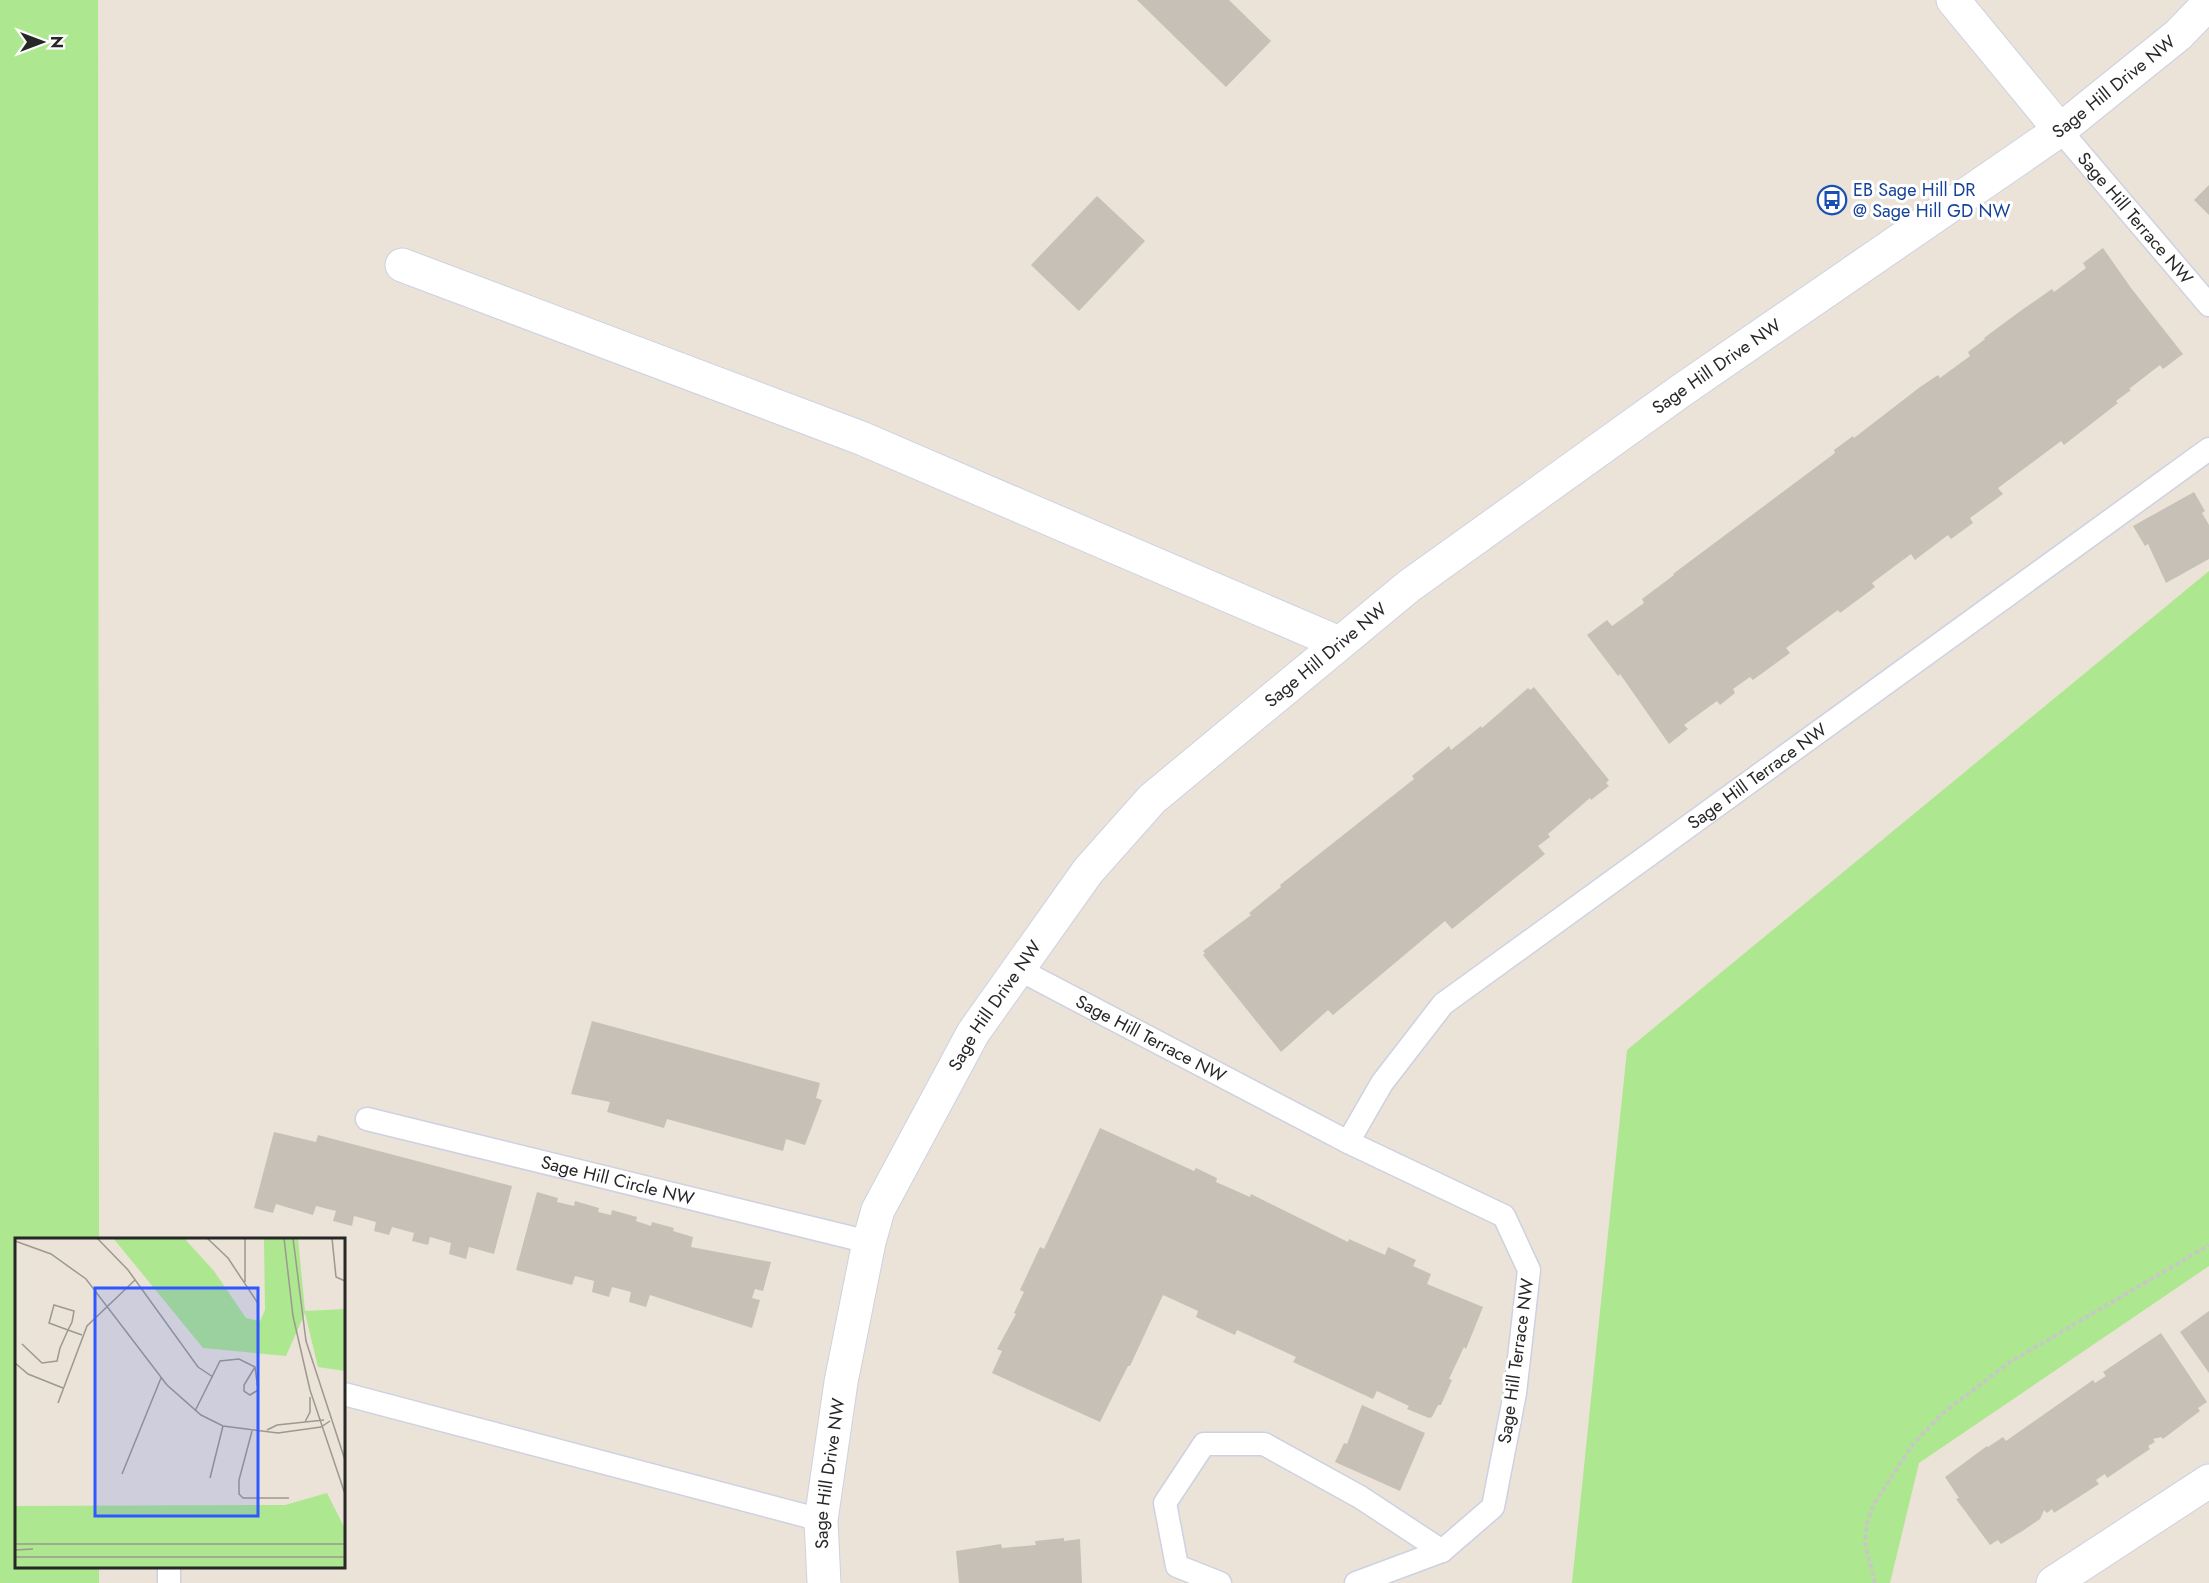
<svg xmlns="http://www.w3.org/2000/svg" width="2209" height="1583" font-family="Jost,sans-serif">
	<rect width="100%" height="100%" fill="#ebe3d7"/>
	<g fill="#ade78f">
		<path d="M 0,0 L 98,0 L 99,1239 L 16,1240 L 16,1566 L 99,1567 L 99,1583 L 0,1583 Z"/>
		<path d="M 2209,571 L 2209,1266 L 1919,1463 L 1890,1583 L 1572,1583 L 1627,1050 Z"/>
	</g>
	<g fill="#c6c0b7">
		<path d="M 1137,0 L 1229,0 L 1271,41 L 1226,87 Z"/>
		<path d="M 2209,185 L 2209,215 L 2194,200 Z"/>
		<path d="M 1097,196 L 1145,241 L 1079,311 L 1031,265 Z"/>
		<path d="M 2103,248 L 2131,288 L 2183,354 L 2163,369 L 2160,365 L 2129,389 L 2131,390 L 2116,401 L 2118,403 L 2064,445 L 2061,441 L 1998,488 L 2003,494 L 1970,518 L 1973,523 L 1951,539 L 1948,535 L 1915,560 L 1911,554 L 1872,583 L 1875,587 L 1840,613 L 1838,610 L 1786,648 L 1790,653 L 1753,680 L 1750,677 L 1733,689 L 1735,693 L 1720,705 L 1717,701 L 1684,725 L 1688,729 L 1669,744 L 1620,674 L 1618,676 L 1587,635 L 1607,620 L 1612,626 L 1644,603 L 1642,599 L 1674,575 L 1673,574 L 1835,453 L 1834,450 L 1853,436 L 1854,438 L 1920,387 L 1938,375 L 1940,378 L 1970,356 L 1968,352 L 1985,339 L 1984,338 L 2019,312 L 2052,289 L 2054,292 L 2086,268 L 2083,263 Z"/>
		<path d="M 2194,492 L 2205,511 L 2202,513 L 2209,525 L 2209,559 L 2166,583 L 2148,544 L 2145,546 L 2133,526 Z"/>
		<path d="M 1534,687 L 1609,780 L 1606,783 L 1609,786 L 1591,800 L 1590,798 L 1548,834 L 1550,837 L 1538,846 L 1545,854 L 1452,929 L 1445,921 L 1333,1015 L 1328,1010 L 1281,1052 L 1203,955 L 1205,953 L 1203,951 L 1251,915 L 1249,913 L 1281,887 L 1280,885 L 1414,779 L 1412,776 L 1449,746 L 1451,750 L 1481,726 L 1482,728 L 1528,688 L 1530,690 Z"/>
		<path d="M 592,1021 L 820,1083 L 816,1098 L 822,1100 L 805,1145 L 786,1139 L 783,1151 L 667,1119 L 664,1128 L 607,1112 L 610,1102 L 571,1094 Z"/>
		<path d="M 1100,1128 L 1194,1171 L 1196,1168 L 1217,1178 L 1216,1182 L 1250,1197 L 1251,1194 L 1348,1242 L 1349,1239 L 1385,1255 L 1388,1247 L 1416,1260 L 1413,1266 L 1431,1274 L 1427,1284 L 1483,1307 L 1466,1349 L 1464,1347 L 1449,1379 L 1452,1380 L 1441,1405 L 1438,1405 L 1432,1417 L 1429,1418 L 1407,1409 L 1409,1406 L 1377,1391 L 1373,1399 L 1293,1362 L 1296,1357 L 1237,1330 L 1235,1335 L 1196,1317 L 1198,1311 L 1163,1295 L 1130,1366 L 1128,1366 L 1100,1422 L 992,1373 L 1002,1351 L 997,1349 L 1016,1314 L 1014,1313 L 1024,1292 L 1020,1290 L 1040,1247 L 1044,1249 Z"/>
		<path d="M 274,1132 L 316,1142 L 318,1135 L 512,1186 L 494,1254 L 469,1247 L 466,1259 L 449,1254 L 451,1243 L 430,1237 L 428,1245 L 412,1241 L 414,1233 L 392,1227 L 389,1235 L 374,1231 L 376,1222 L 354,1216 L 352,1226 L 333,1221 L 336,1211 L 316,1206 L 313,1215 L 276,1204 L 273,1213 L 254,1208 Z"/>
		<path d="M 537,1192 L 558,1198 L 557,1202 L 574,1206 L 575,1201 L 599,1208 L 598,1212 L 611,1215 L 612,1210 L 637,1217 L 636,1221 L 651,1226 L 652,1222 L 674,1228 L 673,1231 L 693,1237 L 691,1247 L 771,1262 L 763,1291 L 755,1289 L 752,1298 L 760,1300 L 752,1328 L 650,1295 L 646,1307 L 629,1302 L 631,1292 L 612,1287 L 609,1297 L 592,1292 L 594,1281 L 575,1276 L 572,1285 L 516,1270 Z"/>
		<path d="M 2209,1311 L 2209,1373 L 2180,1332 Z"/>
		<path d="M 2161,1333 L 2207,1402 L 2198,1408 L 2200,1411 L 2163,1439 L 2161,1437 L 2153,1439 L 2155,1442 L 2148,1446 L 2150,1449 L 2107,1478 L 2105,1474 L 2096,1480 L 2099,1484 L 2054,1513 L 2052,1509 L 2047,1513 L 2044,1510 L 2040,1519 L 2024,1530 L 2001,1544 L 1998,1540 L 1990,1545 L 1956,1499 L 1959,1498 L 1945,1477 L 1987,1446 L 1988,1447 L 2003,1437 L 2006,1441 L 2093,1380 L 2095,1383 L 2106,1376 L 2103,1372 Z"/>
		<path d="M 1362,1405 L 1425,1433 L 1400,1491 L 1335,1462 L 1344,1443 L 1347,1444 Z"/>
		<path d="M 1064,1538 L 1064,1541 L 1080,1539 L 1082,1583 L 959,1583 L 956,1551 L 1001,1544 L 1002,1548 L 1036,1545 L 1035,1541 Z"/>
	</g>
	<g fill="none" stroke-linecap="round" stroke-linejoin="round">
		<g stroke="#cdd1e2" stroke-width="25">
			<g id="service">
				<path id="s1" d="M 2060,130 L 2209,305"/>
				<path id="s2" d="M 1018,969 L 1348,1142 L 1504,1216 L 1529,1270 L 1515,1393 L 1493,1507 L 1442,1551 L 1356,1583"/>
				<path id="s3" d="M 367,1119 L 869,1242"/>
				<path id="s4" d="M 1348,1142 L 1382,1083 L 1443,1004 L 2209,449"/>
				<path d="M 344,1394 L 821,1520"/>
				<path d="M 169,1583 L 169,1566"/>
				<path d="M 1220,1583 L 1177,1566 L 1165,1503 L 1204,1444 L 1264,1444 L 1360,1497 L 1442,1551"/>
			</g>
		</g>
		<g stroke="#cdd1e2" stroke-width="35">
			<g id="minor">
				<path d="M 1953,0 L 2060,130"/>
				<path d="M 402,265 L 861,438 L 1339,643"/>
				<path d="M 2053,1583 L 2209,1481"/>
			</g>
		</g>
		<g stroke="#cdd1e2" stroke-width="35">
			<g id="tertiary">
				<path id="s5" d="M 824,1583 L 821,1520 L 841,1382 L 869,1242 L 878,1210 L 973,1033 L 1088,871 L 1152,799 L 1409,586 L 1682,390 L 2060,130 L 2178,35 L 2209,3"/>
			</g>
		</g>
		<path stroke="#c7c7c7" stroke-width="4" stroke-dasharray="4.5 3" stroke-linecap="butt" d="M 1875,1583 L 1865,1544 L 1867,1523 L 1874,1504 L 1913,1444 L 1943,1413 L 2010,1362 L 2209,1245"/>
		<use href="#service" stroke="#fff" stroke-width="22"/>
		<use href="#minor" stroke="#fff" stroke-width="33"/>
		<use href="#tertiary" stroke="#fff" stroke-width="33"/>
	</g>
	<defs>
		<g id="bus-ring" transform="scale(1.5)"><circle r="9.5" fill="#fff" stroke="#1a4fb4" stroke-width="1.5"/><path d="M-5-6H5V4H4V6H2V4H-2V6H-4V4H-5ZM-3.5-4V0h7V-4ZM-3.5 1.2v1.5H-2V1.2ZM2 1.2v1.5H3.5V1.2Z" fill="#1a4fb4"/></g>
	</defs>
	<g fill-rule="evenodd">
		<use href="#bus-ring" x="1832" y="200"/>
	</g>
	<g text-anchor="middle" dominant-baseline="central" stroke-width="6" stroke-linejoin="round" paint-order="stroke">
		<g font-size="18" fill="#272727" stroke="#fff">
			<text stroke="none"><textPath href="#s5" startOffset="2072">Sage Hill Drive NW</textPath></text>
			<text stroke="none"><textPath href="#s1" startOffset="116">Sage Hill Terrace NW</textPath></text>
			<text stroke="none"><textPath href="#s5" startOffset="1586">Sage Hill Drive NW</textPath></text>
			<text stroke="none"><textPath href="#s5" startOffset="1100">Sage Hill Drive NW</textPath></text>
			<text stroke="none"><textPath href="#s4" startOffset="556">Sage Hill Terrace NW</textPath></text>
			<text stroke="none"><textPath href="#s5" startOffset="614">Sage Hill Drive NW</textPath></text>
			<text stroke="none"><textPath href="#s2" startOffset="150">Sage Hill Terrace NW</textPath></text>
			<text stroke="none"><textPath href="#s3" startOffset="258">Sage Hill Circle NW</textPath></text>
			<text transform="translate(1516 1361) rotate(-82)">Sage Hill Terrace NW</text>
			<text stroke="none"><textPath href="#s5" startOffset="110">Sage Hill Drive NW</textPath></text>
		</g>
		<g font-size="18" fill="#164399" stroke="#fff" text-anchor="start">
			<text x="1853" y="190">EB Sage Hill DR<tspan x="1853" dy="21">@ Sage Hill GD NW</tspan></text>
		</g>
	</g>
	<g transform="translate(15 1238)">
		<rect width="330" height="330" fill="#ebe3d7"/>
		<path d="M 98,0 L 169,0 L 199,33 L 231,80 L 245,83 L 250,72 L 249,0 L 283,0 L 290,73 L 330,71 L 330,133 L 303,129 L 290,75 L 271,118 L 188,110 ZM 312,255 L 330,291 L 330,330 L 0,330 L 0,268 L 270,267 Z" fill="#ade78f"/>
		<path fill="none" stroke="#9d9891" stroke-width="1.5" d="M 82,0 L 113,32 L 183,129 L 198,139M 192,0 L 213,20 L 244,67M 269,0 L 278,78 L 295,152 L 330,256M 278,0 L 291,103 L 330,222M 317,0 L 321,39 L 330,43M 0,3 L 36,16 L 71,41 L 152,147 L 186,177 L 208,188 L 263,195 L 306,189 L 315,183M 230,44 L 230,0M 7,106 L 27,125 L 42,123 L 45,110 L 53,92 L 57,84 L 59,73 L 39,67 L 34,85 L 53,92 L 67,97M 0,125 L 13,136 L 48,150M 43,165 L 72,88 L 120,42M 180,173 L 205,123 L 224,121 L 240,129 L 243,152 L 235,157 L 229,153 L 229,147 L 240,129M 290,184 L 295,174 L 295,159M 252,192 L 262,187 L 309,182M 237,193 L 224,242 L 224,256 L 228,260 L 274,260M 107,236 L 146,140M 195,240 L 208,188M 0,306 L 330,306M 0,312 L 18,311M 0,319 L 330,319"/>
		<path fill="#3058ff" fill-opacity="0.15" stroke="#3058ff" stroke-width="3" d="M 80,50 L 243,50 L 243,278 L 80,278 Z"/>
		<rect width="330" height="330" fill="none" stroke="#272727" stroke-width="3"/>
	</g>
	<g transform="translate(42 42) rotate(90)" stroke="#ffffff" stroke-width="4.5" paint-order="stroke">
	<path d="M0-4.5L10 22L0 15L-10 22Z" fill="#272727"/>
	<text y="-9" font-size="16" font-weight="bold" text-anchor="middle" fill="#272727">N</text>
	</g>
</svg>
